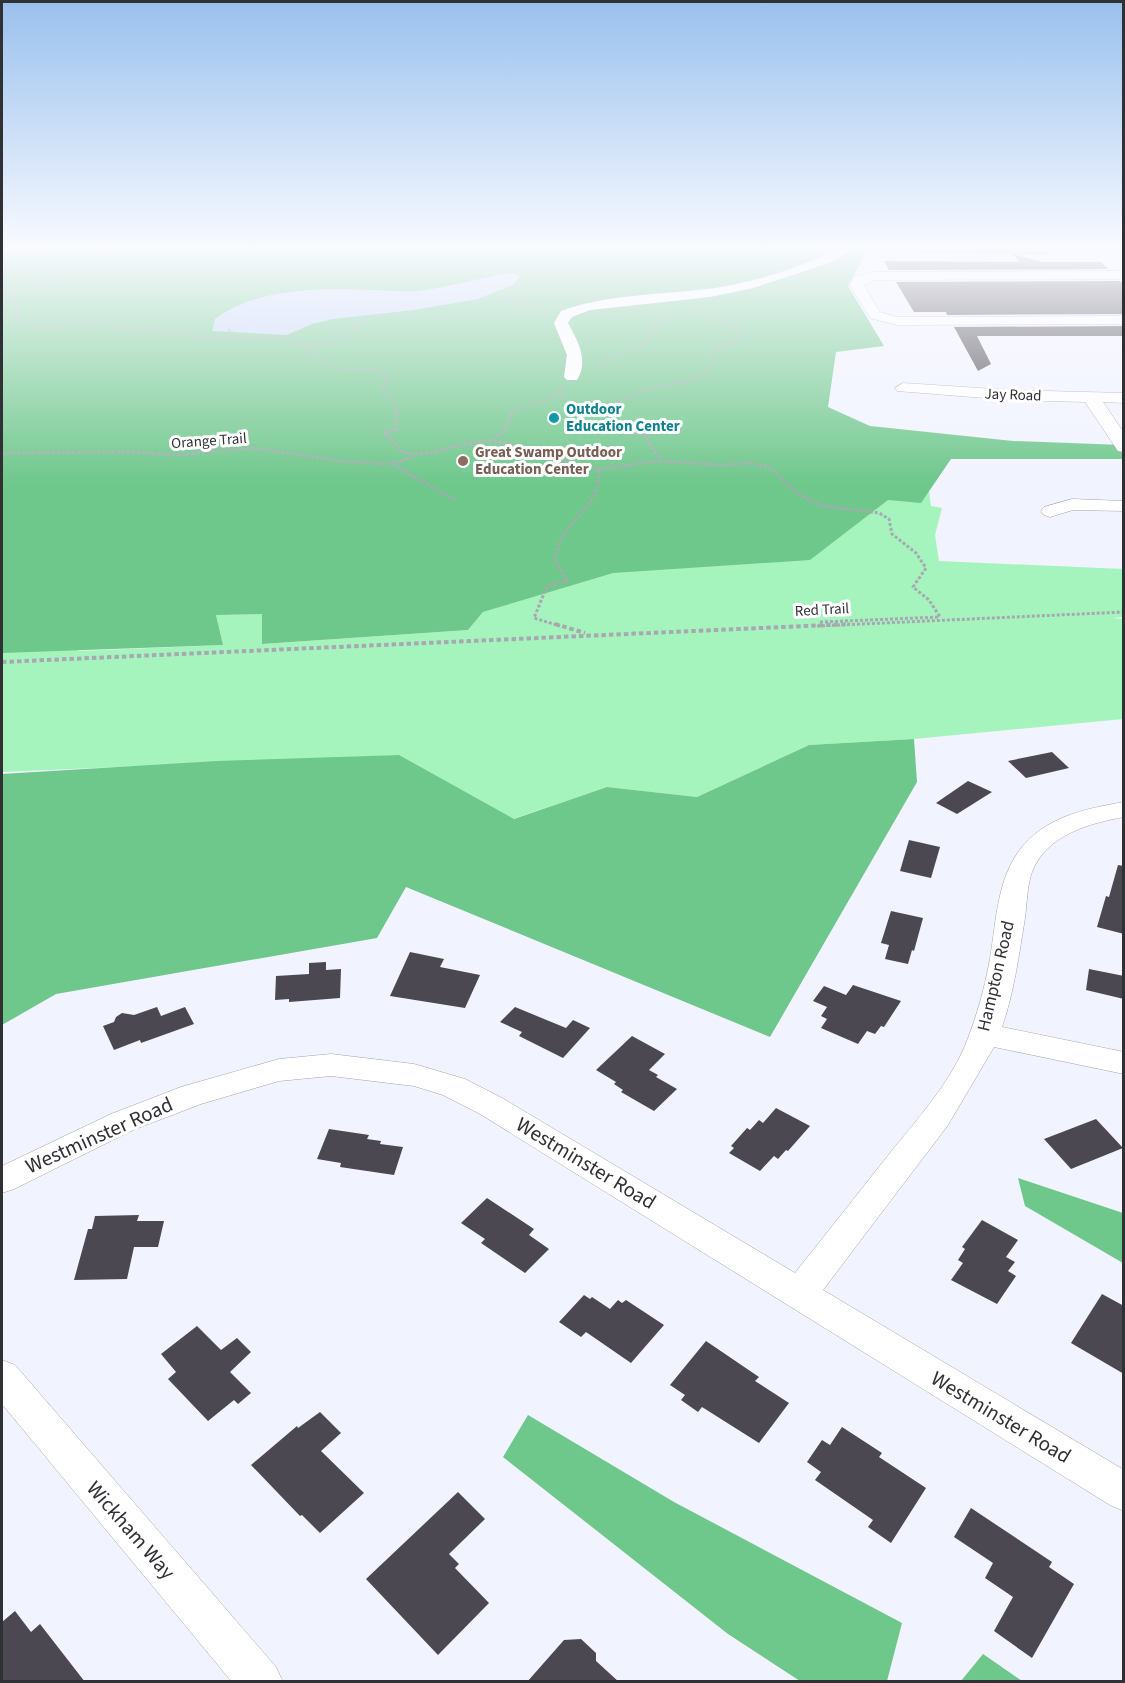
<svg xmlns="http://www.w3.org/2000/svg" width="1125" height="1683" font-family="'Source Sans 3',sans-serif">
	<rect width="100%" height="100%" fill="#f1f3ff"/>
	<path fill="#a6f4bd" d="M 2,249 L 819,448 L 923,449 L 931,506 L 942,508 L 935,535 L 939,561 L 1123,569 L 1123,617 L 1113,618 L 1123,619 L 1123,719 L 914,739 L 809,745 L 697,797 L 607,787 L 513,819 L 398,755 L 2,772 L 2,616 L 79,651 L 223,645 L 216,615 L 262,614 L 262,644 L 468,630 L 483,612 L 564,587 L 2,473 Z"/>
	<g fill="#6ec78b">
		<path d="M 2,249 L 1047,249 L 1048,255 L 866,252 L 848,286 L 884,346 L 836,352 L 828,407 L 870,426 L 1013,441 L 1123,445 L 1123,459 L 951,459 L 921,503 L 888,500 L 810,560 L 613,573 L 483,612 L 468,630 L 262,644 L 262,614 L 216,615 L 223,645 L 2,653 Z"/>
		<path d="M 914,739 L 917,782 L 770,1037 L 406,887 L 377,938 L 56,994 L 2,1025 L 2,774 L 217,761 L 399,755 L 514,819 L 607,787 L 697,797 L 809,745 Z"/>
		<path d="M 1018,1178 L 1123,1213 L 1123,1263 L 1025,1206 Z"/>
		<path d="M 528,1415 L 674,1502 L 902,1623 L 887,1681 L 800,1681 L 728,1634 L 503,1457 Z"/>
		<path d="M 983,1654 L 1022,1681 L 961,1681 Z"/>
	</g>
	<path fill="#c2d3f4" d="M 510,273 L 520,276 L 514,284 L 478,299 L 413,310 L 333,319 L 312,324 L 287,335 L 212,331 L 215,319 C 257,288 319,288 370,290 C 385,290 400,292 416,291 C 448,288 478,278 510,273 Z"/>
	<g fill="#4c4852">
		<path d="M 1013,254 L 1042,262 L 1101,262 L 1108,269 L 889,270 L 884,261 L 1019,262 Z"/>
		<path d="M 1120,281 L 1124,285 L 1124,314 L 947,315 L 946,312 L 914,312 L 896,282 Z"/>
		<path d="M 1124,326 L 1124,336 L 977,336 L 991,364 L 978,371 L 954,327 Z"/>
		<path d="M 1052,752 L 1069,768 L 1026,778 L 1008,761 Z"/>
		<path d="M 968,781 L 992,792 L 957,814 L 936,803 Z"/>
		<path d="M 909,840 L 940,847 L 931,878 L 900,871 Z"/>
		<path d="M 1118,865 L 1124,866 L 1124,934 L 1097,927 L 1106,896 L 1109,897 Z"/>
		<path d="M 891,911 L 923,918 L 914,951 L 912,950 L 908,964 L 885,959 L 889,945 L 881,943 Z"/>
		<path d="M 410,952 L 444,959 L 440,967 L 480,975 L 465,1008 L 390,996 Z"/>
		<path d="M 326,962 L 326,970 L 341,969 L 340,998 L 289,1002 L 289,999 L 275,1000 L 276,976 L 309,974 L 309,963 Z"/>
		<path d="M 1089,969 L 1124,976 L 1124,999 L 1086,990 Z"/>
		<path d="M 853,985 L 901,1001 L 884,1027 L 881,1026 L 875,1034 L 867,1031 L 858,1044 L 821,1028 L 827,1019 L 821,1016 L 827,1007 L 813,1001 L 824,986 L 846,995 Z"/>
		<path d="M 157,1007 L 161,1016 L 185,1007 L 194,1024 L 141,1043 L 140,1040 L 114,1050 L 103,1026 L 114,1022 L 116,1017 L 122,1013 L 134,1015 Z"/>
		<path d="M 515,1007 L 566,1028 L 573,1020 L 590,1028 L 563,1058 L 519,1036 L 522,1032 L 500,1022 Z"/>
		<path d="M 632,1036 L 665,1054 L 649,1070 L 658,1075 L 656,1077 L 677,1089 L 654,1111 L 621,1092 L 623,1090 L 614,1084 L 616,1082 L 596,1070 Z"/>
		<path d="M 776,1108 L 810,1126 L 788,1151 L 786,1150 L 778,1159 L 774,1156 L 760,1171 L 729,1153 L 734,1148 L 731,1146 L 747,1128 L 750,1130 L 759,1120 L 763,1123 Z"/>
		<path d="M 1096,1119 L 1123,1148 L 1071,1169 L 1044,1139 Z"/>
		<path d="M 329,1129 L 369,1135 L 367,1139 L 381,1141 L 380,1144 L 403,1147 L 394,1175 L 340,1167 L 341,1163 L 317,1159 Z"/>
		<path d="M 487,1198 L 534,1229 L 529,1235 L 549,1249 L 525,1273 L 481,1243 L 485,1239 L 461,1223 Z"/>
		<path d="M 139,1215 L 137,1221 L 164,1221 L 158,1247 L 134,1247 L 127,1279 L 74,1280 L 88,1229 L 92,1229 L 95,1216 Z"/>
		<path d="M 982,1220 L 1018,1240 L 1006,1257 L 1015,1262 L 1008,1271 L 1016,1276 L 997,1304 L 951,1280 L 963,1263 L 958,1260 L 965,1249 L 962,1247 Z"/>
		<path d="M 1102,1294 L 1124,1306 L 1124,1374 L 1071,1343 Z"/>
		<path d="M 584,1295 L 590,1299 L 592,1297 L 610,1309 L 618,1300 L 622,1303 L 626,1300 L 664,1325 L 631,1363 L 586,1332 L 581,1337 L 559,1322 Z"/>
		<path d="M 197,1326 L 221,1350 L 237,1338 L 251,1352 L 230,1372 L 251,1393 L 238,1404 L 234,1400 L 208,1421 L 168,1379 L 176,1372 L 161,1354 Z"/>
		<path d="M 706,1341 L 759,1377 L 755,1381 L 789,1403 L 759,1443 L 702,1407 L 698,1412 L 681,1400 L 685,1395 L 670,1385 Z"/>
		<path d="M 320,1412 L 341,1433 L 321,1451 L 364,1493 L 320,1533 L 302,1515 L 300,1516 L 251,1465 L 297,1426 L 298,1428 Z"/>
		<path d="M 842,1427 L 882,1453 L 879,1457 L 926,1488 L 891,1543 L 868,1527 L 873,1520 L 815,1480 L 821,1472 L 807,1462 L 822,1440 L 830,1445 Z"/>
		<path d="M 458,1492 L 485,1519 L 449,1554 L 459,1564 L 455,1568 L 489,1603 L 438,1655 L 366,1579 Z"/>
		<path d="M 971,1508 L 1052,1562 L 1049,1567 L 1074,1584 L 1032,1658 L 994,1631 L 1013,1597 L 985,1578 L 993,1563 L 954,1537 Z"/>
		<path d="M 15,1611 L 31,1632 L 40,1624 L 85,1682 L 2,1682 L 2,1622 Z"/>
		<path d="M 581,1639 L 596,1653 L 596,1661 L 619,1682 L 527,1682 L 564,1640 Z"/>
	</g>
	<g fill="none" stroke-linecap="round" stroke-linejoin="round">
		<g stroke="#a3a5b0" stroke-width="1">
			<g id="minor">
				<path d="M 835,249 L 851,249 L 832,262 L 753,288 L 710,297 L 590,310 L 572,317 L 568,323 C 578,341 589,361 577,380 L 567,380 L 564,377 L 567,355 L 554,323 L 561,311 C 607,294 659,295 707,289 C 747,284 800,269 835,249 Z"/>
				<path d="M 1124,271 L 1124,279 L 874,280 L 864,285 L 880,312 L 897,317 L 1124,316 L 1124,324 L 897,325 L 870,318 L 850,285 L 854,277 L 874,272 Z"/>
				<path d="M 903,383 L 1010,390 L 1124,393 L 1124,403 L 1103,402 L 1124,433 L 1124,452 L 1118,451 L 1085,402 L 1010,400 L 897,391 L 895,388 Z"/>
				<path d="M 1072,499 L 1124,501 L 1124,511 L 1073,510 L 1050,517 L 1044,515 L 1041,511 L 1044,507 Z"/>
				<path d="M 1124,802 L 1124,817 C 1090,823 1046,835 1032,872 C 1027,886 1027,903 1025,918 C 1019,955 1014,992 1002,1027 L 1124,1052 L 1124,1074 L 994,1047 L 948,1125 L 823,1290 L 1124,1470 L 1124,1511 L 1110,1505 L 480,1114 L 443,1095 L 414,1086 L 331,1076 L 279,1081 L 201,1104 L 133,1130 L 14,1189 L 2,1193 L 2,1166 L 111,1114 L 181,1087 L 279,1059 L 331,1054 L 414,1064 L 465,1079 L 502,1098 L 795,1273 C 828,1231 861,1190 894,1148 C 921,1115 953,1079 968,1038 C 977,1015 984,990 989,964 C 996,927 996,882 1019,851 C 1044,817 1084,809 1124,802 Z"/>
				<path d="M 2,1360 L 15,1365 L 276,1667 L 283,1682 L 232,1682 L 2,1404 Z"/>
			</g>
		</g>
		<g stroke="#a7a8b1" stroke-width="2" stroke-dasharray="2 1.5" stroke-linecap="butt">
			<path d="M 2,261 L 19,259 L 47,249"/>
			<path d="M 501,295 L 547,315"/>
			<path d="M 6,296 L 68,271 L 108,249"/>
			<path d="M 2,297 L 6,296 L 20,310 L 16,318"/>
			<path d="M 2,321 L 16,318 L 38,327 L 101,325 L 128,329 L 157,329 L 190,336 L 280,339 L 297,342 L 333,368 L 371,369 L 387,376 L 387,382 L 380,391 C 392,397 396,401 396,415"/>
			<path d="M 228,330 L 241,337"/>
			<path d="M 306,347 C 327,343 349,340 361,321"/>
			<path d="M 599,365 L 645,343 L 656,326 L 670,314"/>
			<path d="M 560,393 L 580,415"/>
			<path d="M 511,415 L 514,409 L 555,398 L 564,387"/>
			<path d="M 586,415 C 606,407 626,397 647,390 C 672,382 697,383 716,363 L 709,352 L 741,337 L 743,333 L 698,309"/>
		</g>
		<g stroke="#a7a8b1" stroke-width="3" stroke-dasharray="3 2" stroke-linecap="butt">
			<path d="M 396,413 L 396,431 L 384,432 L 400,450 L 409,454 L 429,453 L 465,444 L 494,440 L 504,430 L 512,413"/>
			<path d="M 579,413 L 589,424 L 644,435 L 661,461 L 721,465 L 752,463 L 772,469 L 788,486 L 807,499 L 824,506 L 879,513 L 889,519 L 892,534 L 916,553 L 926,568 L 913,587 L 929,600 L 940,617"/>
			<path d="M 582,416 L 590,413"/>
			<path d="M 494,440 L 514,445 L 528,452 L 599,469 C 600,504 577,511 562,538 C 558,544 557,553 554,560 L 568,581 L 547,586 L 534,618 L 560,626"/>
			<path d="M 2,453 L 134,452 L 174,455 L 255,448 L 342,461 L 384,464 L 401,461 L 414,456"/>
			<path d="M 392,464 L 455,500"/>
			<path d="M 599,469 L 661,461"/>
			<path d="M 820,622 L 940,617"/>
			<path d="M 817,626 L 1124,612"/>
		</g>
		<g stroke="#a7a8b1" stroke-width="4" stroke-dasharray="4.5 3" stroke-linecap="butt">
			<path d="M 555,624 L 585,633"/>
			<path d="M 2,662 L 850,624"/>
		</g>
		<use href="#minor" fill="#fff" fill-rule="evenodd"/>
	</g>
	<linearGradient id="sky" x2="0" y2="1"><stop stop-color="#99c0ed"/><stop offset="0.51" stop-color="#f9faff"/><stop offset="1" stop-color="#f9faff" stop-opacity="0"/></linearGradient>
	<rect width="1125" height="485" fill="url(#sky)"/>
	<circle fill="#0f9aa8" stroke="#fff" stroke-width="2" cx="554" cy="418" r="6"/>
	<circle fill="#8d6e63" stroke="#fff" stroke-width="2" cx="463" cy="461" r="6"/>
	<g text-anchor="middle" dominant-baseline="central" stroke-width="6" stroke-linejoin="round" paint-order="stroke">
		<g font-size="15" fill="#303135" stroke="#fff">
			<text transform="translate(1013 395) rotate(2)">Jay Road</text>
			<text transform="translate(209 441) rotate(-4)">Orange Trail</text>
			<text transform="translate(822 610) rotate(-3)">Red Trail</text>
		</g>
		<g font-size="15" font-weight="bold" fill="#0d838f" stroke="#fff" text-anchor="start">
			<text x="566" y="409">Outdoor<tspan x="566" dy="17">Education Center</tspan></text>
		</g>
		<g font-size="15" font-weight="bold" fill="#785e54" stroke="#fff" text-anchor="start">
			<text x="475" y="452">Great Swamp Outdoor<tspan x="475" dy="17">Education Center</tspan></text>
		</g>
		<g font-size="18" fill="#303135" stroke="#fff">
			<text transform="translate(996 976) rotate(-77)">Hampton Road</text>
		</g>
		<g font-size="21" fill="#303135" stroke="#fff">
			<text transform="translate(99 1135) rotate(-24)">Westminster Road</text>
			<text transform="translate(586 1163) rotate(31)">Westminster Road</text>
			<text transform="translate(1001 1417) rotate(31)">Westminster Road</text>
			<text transform="translate(131 1530) rotate(49)">Wickham Way</text>
		</g>
	</g>
	<rect width="1125" height="1683" fill="none" stroke="#303135" stroke-width="6"/>
</svg>
